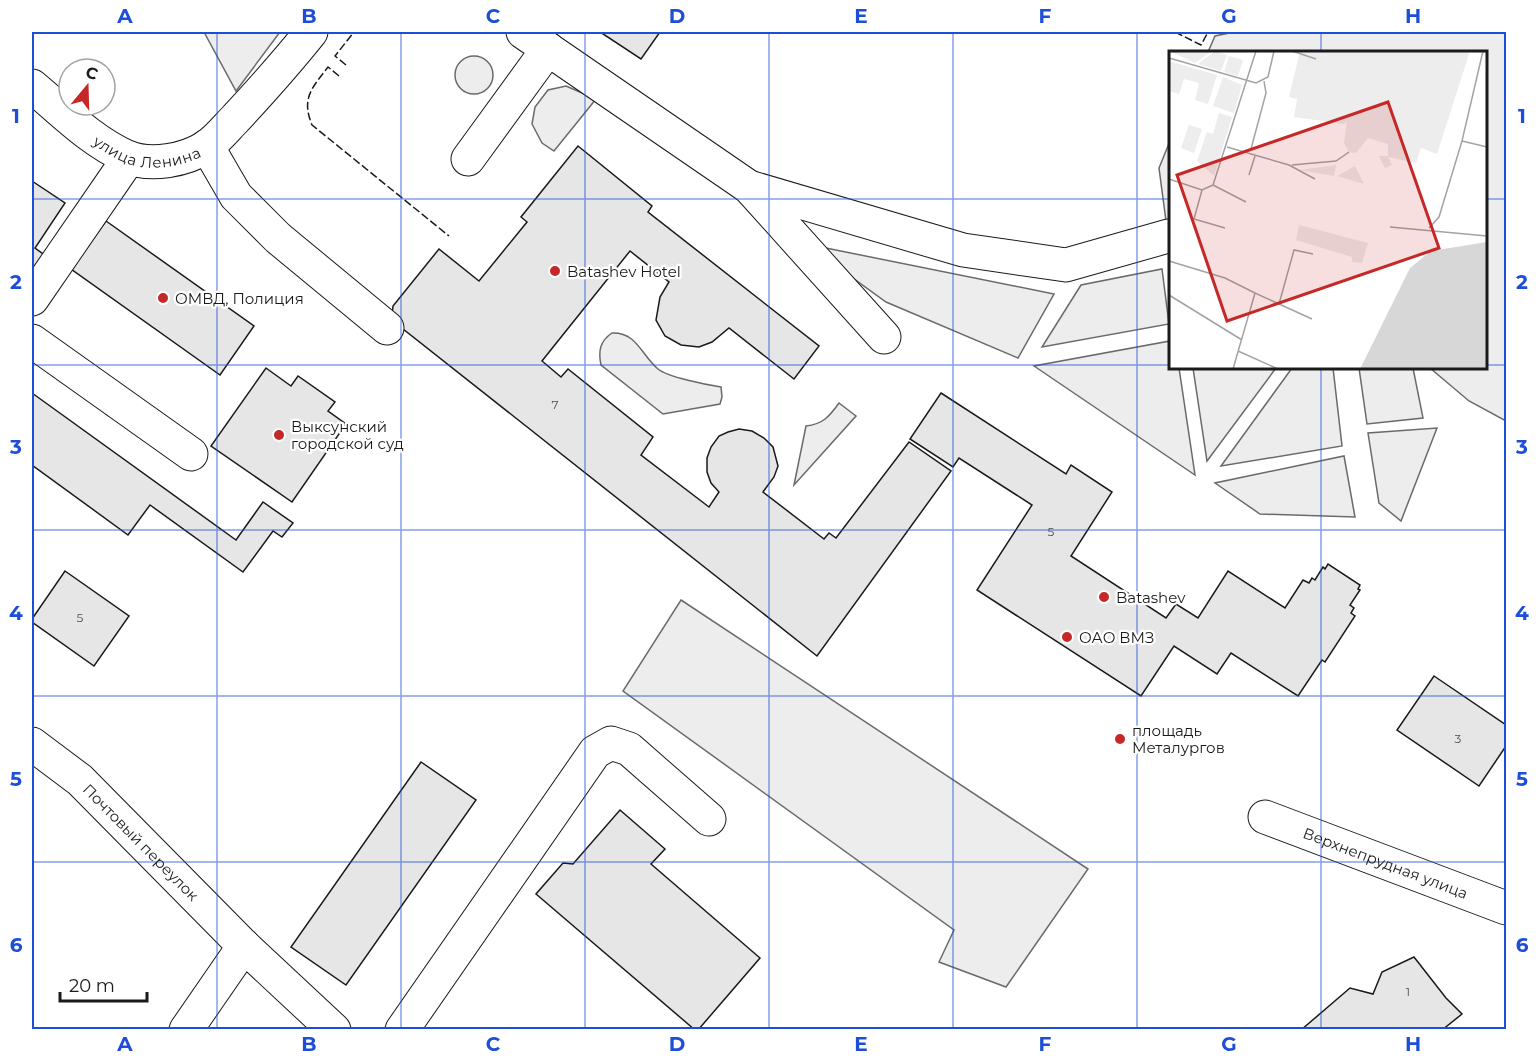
<svg xmlns="http://www.w3.org/2000/svg" width="1538" height="1061" font-family="Montserrat,sans-serif">
	<rect width="100%" height="100%" fill="#fff"/>
	<g fill="#ededed" stroke="#6a6a6a" stroke-width="1.5">
		<path d="M 204,32 L 280,32 L 236,91 Z"/>
		<path d="M 1234,32 L 1506,32 L 1506,421 L 1469,401 L 1430,368 L 1486,368 L 1486,52 L 1208,52 L 1215,36 Z"/>
		<circle cx="474" cy="75" r="19"/>
		<path d="M 566,86 L 596,99 L 554,151 L 542,143 L 532,124 L 535,107 L 548,90 Z"/>
		<path d="M 1170,141 L 1170,237 L 1168,236 L 1159,168 Z"/>
		<path d="M 806,244 L 1054,294 L 1018,358 L 886,302 Z"/>
		<path d="M 1162,269 L 1169,324 L 1042,347 L 1081,285 Z"/>
		<path d="M 612,333 C 637,332 641,355 658,369 C 667,377 708,385 721,387 L 722,397 L 720,404 L 663,414 L 601,365 C 598,351 600,341 612,333 Z"/>
		<path d="M 1170,341 L 1170,368 L 1179,368 L 1195,475 L 1034,366 Z"/>
		<path d="M 1193,368 L 1276,368 L 1207,461 Z"/>
		<path d="M 1292,368 L 1333,368 L 1342,446 L 1221,466 Z"/>
		<path d="M 1359,368 L 1413,368 L 1423,418 L 1367,424 Z"/>
		<path d="M 839,403 L 856,416 L 794,485 L 806,426 C 823,424 829,417 839,403 Z"/>
		<path d="M 1437,428 L 1401,521 L 1379,503 L 1368,433 Z"/>
		<path d="M 1344,456 L 1355,517 L 1260,514 L 1215,483 Z"/>
		<path d="M 681,600 L 1088,869 L 1006,987 L 939,962 L 954,930 L 623,691 Z"/>
	</g>
	<g fill="#e6e6e6" stroke="#1a1a1a" stroke-width="1.5">
		<path d="M 600,32 L 660,32 L 641,59 Z"/>
		<path d="M 578,146 L 652,206 L 648,212 L 819,346 L 794,379 L 729,328 L 712,342 L 699,347 L 681,345 L 665,336 L 656,320 L 660,297 L 669,282 L 630,251 L 542,361 L 561,377 L 568,369 L 653,437 L 641,455 L 709,507 L 719,492 L 711,483 L 707,472 L 707,458 L 711,447 L 719,436 L 728,432 L 739,429 L 752,431 L 764,438 L 773,447 L 778,466 L 774,477 L 763,492 L 824,539 L 829,533 L 836,538 L 909,442 L 951,471 L 817,656 L 398,325 L 392,315 L 393,306 L 439,249 L 479,281 L 527,222 L 521,217 Z"/>
		<path d="M 32,181 L 65,203 L 35,248 L 46,256 L 32,278 Z"/>
		<path d="M 106,221 L 254,326 L 220,375 L 71,269 Z"/>
		<path d="M 266,368 L 291,386 L 298,376 L 335,402 L 328,411 L 346,424 L 292,502 L 211,446 Z"/>
		<path d="M 32,393 L 236,540 L 263,502 L 293,523 L 282,537 L 273,531 L 243,572 L 150,505 L 128,535 L 32,465 Z"/>
		<path d="M 941,393 L 1066,474 L 1071,465 L 1112,492 L 1071,556 L 1166,618 L 1176,604 L 1198,618 L 1228,571 L 1285,608 L 1303,580 L 1309,583 L 1312,578 L 1315,580 L 1323,567 L 1325,569 L 1328,564 L 1360,585 L 1358,589 L 1360,590 L 1350,605 L 1354,608 L 1351,613 L 1355,616 L 1325,662 L 1322,660 L 1298,696 L 1231,653 L 1217,674 L 1174,646 L 1141,696 L 977,590 L 1032,505 L 959,458 L 953,467 L 910,439 Z"/>
		<path d="M 65,571 L 129,616 L 94,666 L 32,622 L 32,619 Z"/>
		<path d="M 1434,676 L 1506,725 L 1506,746 L 1479,786 L 1397,730 Z"/>
		<path d="M 421,762 L 476,800 L 346,985 L 291,947 Z"/>
		<path d="M 620,810 L 665,849 L 651,864 L 760,958 L 698,1030 L 695,1030 L 536,894 L 563,863 L 573,864 Z"/>
		<path d="M 1414,957 L 1446,998 L 1462,1014 L 1442,1030 L 1301,1030 L 1350,988 L 1373,994 L 1382,972 Z"/>
	</g>
	<g fill="none" stroke-linecap="round" stroke-linejoin="round">
		<g stroke="#1a1a1a" stroke-width="35">
			<g id="minor">
				<path d="M 523,32 L 749,187 L 884,337"/>
				<path id="s1" d="M 32,86 C 62,111 91,141 127,157 C 151,167 186,160 206,147 C 217,140 227,127 236,118 C 262,90 287,62 311,32"/>
				<path d="M 207,146 L 236,196 L 278,238 L 387,328"/>
				<path d="M 468,159 L 548,49"/>
				<path d="M 749,187 L 963,250 L 1066,265 L 1168,236"/>
				<path d="M 32,299 L 129,158"/>
				<path d="M 32,341 L 191,454"/>
				<path id="s2" d="M 32,744 L 80,780 L 244,946"/>
				<path id="s3" d="M 1265,817 L 1506,908"/>
				<path d="M 186,1030 L 244,946 L 334,1030"/>
				<path d="M 402,1030 L 595,752 L 611,743 L 629,749 L 709,819"/>
			</g>
		</g>
		<use href="#minor" stroke="#fff" stroke-width="33"/>
		<g stroke="#1a1a1a" stroke-width="1.5" stroke-dasharray="8 3" stroke-linecap="butt">
			<path d="M 1175,32 L 1201,45 L 1208,32"/>
			<path d="M 346,65 L 335,56 L 354,32"/>
			<path d="M 339,76 L 328,67 C 312,88 301,98 312,125 L 449,236"/>
		</g>
	</g>
	<path fill="none" stroke="#1d4ed8" stroke-width="1.5" stroke-opacity="0.55" d="M 217,32 L 217,1030M 401,32 L 401,1030M 585,32 L 585,1030M 769,32 L 769,1030M 953,32 L 953,1030M 1137,32 L 1137,1030M 1321,32 L 1321,52M 32,199 L 1170,199M 1486,199 L 1506,199M 32,365 L 1170,365M 1486,365 L 1506,365M 1321,368 L 1321,1030M 32,530 L 1506,530M 32,696 L 1506,696M 32,862 L 1506,862"/>
	<g fill="#c62828" stroke="#fff" stroke-width="2">
		<circle cx="555" cy="271" r="6"/>
		<circle cx="163" cy="298" r="6"/>
		<circle cx="279" cy="435" r="6"/>
		<circle cx="1104" cy="597" r="6"/>
		<circle cx="1067" cy="637" r="6"/>
		<circle cx="1120" cy="739" r="6"/>
	</g>
	<g text-anchor="middle" dominant-baseline="central" stroke-width="4.5" stroke-linejoin="round" paint-order="stroke">
		<g font-size="12" fill="#4d4d4d">
			<text x="555" y="404">7</text>
			<text x="1051" y="531">5</text>
			<text x="80" y="617">5</text>
			<text x="1458" y="738">3</text>
			<text x="1408" y="991">1</text>
		</g>
		<g font-size="15" fill="#1a1a1a" stroke="#fff">
			<text stroke="none"><textPath href="#s1" startOffset="138">улица Ленина</textPath></text>
			<text stroke="none"><textPath href="#s2" startOffset="147">Почтовый переулок</textPath></text>
			<text stroke="none"><textPath href="#s3" startOffset="129">Верхнепрудная улица</textPath></text>
		</g>
		<g font-size="15" fill="#1a1a1a" stroke="#fff" text-anchor="start">
			<text x="567" y="271">Batashev Hotel</text>
			<text x="175" y="298">ОМВД, Полиция</text>
			<text x="291" y="426">Выксунский<tspan x="291" dy="17">городской суд</tspan></text>
			<text x="1116" y="597">Batashev</text>
			<text x="1079" y="637">ОАО ВМЗ</text>
			<text x="1132" y="730">площадь<tspan x="1132" dy="17">Металургов</tspan></text>
		</g>
	</g>
	<g transform="translate(1169 51)">
		<rect width="318" height="318" fill="#fff"/>
		<path d="M 43,0 L 26,12 L 2,1 L 2,0 ZM 46,0 L 58,4 L 52,20 L 29,13 ZM 131,0 L 301,0 L 268,103 L 252,97 L 247,112 L 219,106 L 223,114 L 216,117 L 210,105 L 219,105 L 219,93 L 199,87 L 187,102 L 180,101 L 175,92 L 178,70 L 175,73 L 125,66 L 128,48 L 120,46 ZM 60,5 L 74,9 L 69,25 L 55,21 ZM 0,10 L 48,24 L 39,53 L 26,49 L 30,32 L 15,28 L 10,43 L 0,40 ZM 54,26 L 73,34 L 65,62 L 44,55 ZM 50,62 L 63,66 L 45,125 L 28,110 L 38,81 L 44,83 ZM 20,74 L 33,78 L 25,102 L 12,97 ZM 167,114 L 165,125 L 130,119 ZM 186,115 L 195,133 L 168,125 ZM 130,174 L 199,192 L 193,212 L 183,211 L 183,206 L 127,189 Z" fill="#ededed"/>
		<path d="M 318,191 L 318,318 L 191,318 L 241,217 L 262,200 Z" fill="#d7d7d7"/>
		<path fill="none" stroke="#a3a3a3" stroke-width="1.5" d="M 123,0 L 147,8M 0,7 L 87,32 L 99,26 L 105,0M 293,90 L 318,96M 58,96 L 120,114 L 146,128M 82,98 L 97,42 L 95,30M 123,114 L 167,110 L 180,101M 80,124 L 86,105M 0,128 L 33,139 L 44,134M 44,134 L 87,0M 44,134 L 77,151M 33,139 L 25,168 L 56,177M 221,176 L 318,185M 260,177 L 270,166 L 293,90 L 314,0M 0,210 L 56,227 L 86,242M 0,244 L 73,289M 110,253 L 125,199 L 144,203M 69,300 L 109,318M 64,318 L 86,242 L 143,268"/>
		<path fill="#c62828" fill-opacity="0.15" stroke="#c62828" stroke-width="3" d="M 219,51 L 270,197 L 58,270 L 8,124 Z"/>
		<rect width="318" height="318" fill="none" stroke="#1a1a1a" stroke-width="3"/>
	</g>
	<rect width="1538" height="1061" fill="none" stroke="#ffffff" stroke-width="66"/>
	<g transform="translate(87 87) rotate(19)"><circle r="28" fill="#ffffff" stroke="#a3a3a3" stroke-width="1.5"/>
	<path d="M0-4.5L10 22L0 15L-10 22Z" fill="#c62828"/>
	<text y="-9" font-size="16" font-weight="bold" text-anchor="middle" fill="#1a1a1a">С</text>
	</g>
	<path d="M60 992v9h87v-9" fill="none" stroke="#1a1a1a" stroke-width="3"/>
	<text x="69" y="992" font-size="18" fill="#1a1a1a" stroke="#ffffff" stroke-width="4.5" paint-order="stroke">20 m</text>
	<rect x="33" y="33" width="1472" height="995" fill="none" stroke="#1d4ed8" stroke-width="2"/>
	<g font-size="20" text-anchor="middle" font-weight="bold" fill="#1d4ed8">
		<text x="125" y="23">A</text>
		<text x="309" y="23">B</text>
		<text x="493" y="23">C</text>
		<text x="677" y="23">D</text>
		<text x="861" y="23">E</text>
		<text x="1045" y="23">F</text>
		<text x="1229" y="23">G</text>
		<text x="1413" y="23">H</text>
		<text x="16" y="123">1</text>
		<text x="1522" y="123">1</text>
		<text x="16" y="289">2</text>
		<text x="1522" y="289">2</text>
		<text x="16" y="454">3</text>
		<text x="1522" y="454">3</text>
		<text x="16" y="620">4</text>
		<text x="1522" y="620">4</text>
		<text x="16" y="786">5</text>
		<text x="1522" y="786">5</text>
		<text x="16" y="952">6</text>
		<text x="1522" y="952">6</text>
		<text x="125" y="1051">A</text>
		<text x="309" y="1051">B</text>
		<text x="493" y="1051">C</text>
		<text x="677" y="1051">D</text>
		<text x="861" y="1051">E</text>
		<text x="1045" y="1051">F</text>
		<text x="1229" y="1051">G</text>
		<text x="1413" y="1051">H</text>
	</g>
</svg>
